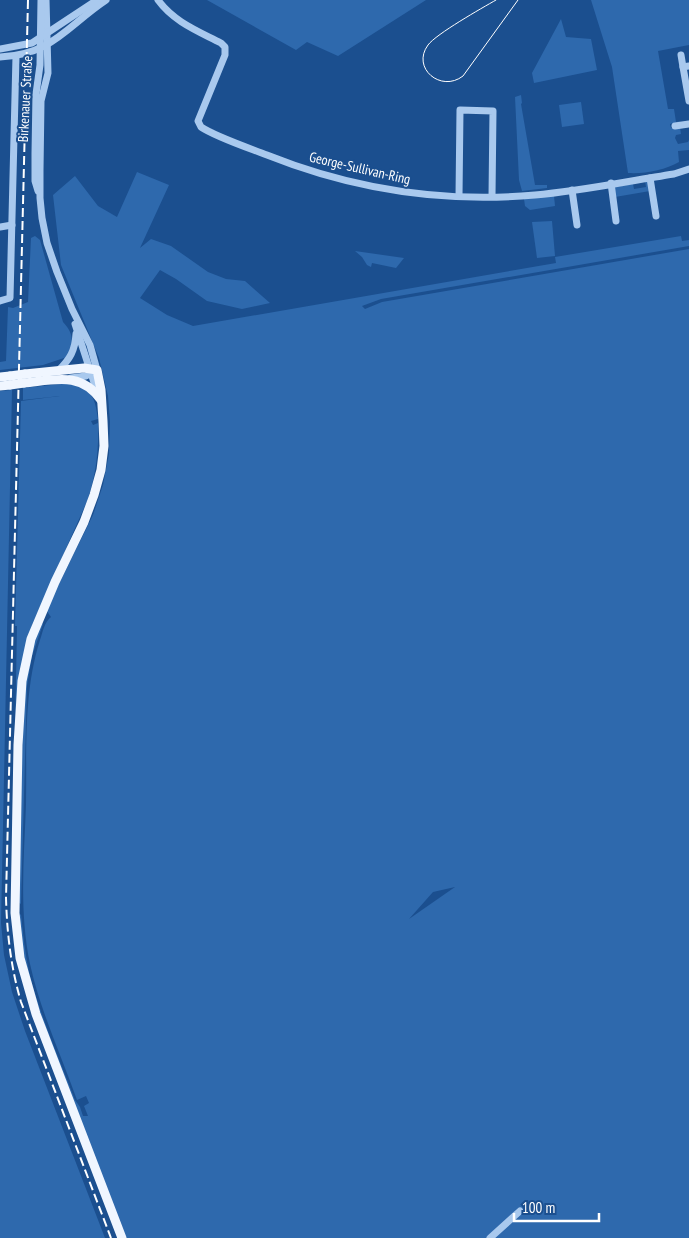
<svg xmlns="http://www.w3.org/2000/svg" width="689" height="1238" font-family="'PT Sans Narrow',sans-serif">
	<rect width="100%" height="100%" fill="#1b4f8f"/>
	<g fill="#2e69ad" fill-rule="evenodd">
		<path d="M 207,0 L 426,0 L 338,56 L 307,42 L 296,50 Z"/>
		<path d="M 591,0 L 689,0 L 689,45 L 658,51 L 668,109 L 674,109 L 676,122 L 682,121 L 670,124 L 671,128 L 680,127 L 681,134 L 676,135 L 675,138 L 678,144 L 688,142 L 689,140 L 689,150 L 678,151 L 679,162 C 665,170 645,174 628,173 L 612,67 Z"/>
		<path d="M 561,19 L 566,37 L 591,39 L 597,70 L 534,83 L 532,73 Z"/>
		<path d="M 521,95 L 522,103 L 521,104 L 535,185 L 547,185 L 547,188 L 522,191 L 519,180 L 515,97 Z"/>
		<path d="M 581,102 L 584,124 L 562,127 L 559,105 Z"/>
		<path d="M 137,172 L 169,185 L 140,248 L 151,239 L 171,246 L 208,272 L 226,279 L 245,281 L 270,303 L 242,309 L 207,301 L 176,279 L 160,270 L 140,298 L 167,315 L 193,326 L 556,263 L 555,257 L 681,236 L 682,241 L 689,240 L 689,246 L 381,299 L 362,306 L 365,309 L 382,302 L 689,249 L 689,1238 L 126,1238 L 34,998 L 22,949 L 19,916 L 21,914 C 23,934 25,953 29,972 C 40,1016 59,1058 75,1100 L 80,1107 L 83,1116 L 88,1116 L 84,1106 L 89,1103 L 86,1096 L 77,1100 C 61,1055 40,1010 30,964 C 19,912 24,858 26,805 C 27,751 23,693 40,640 C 43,631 44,623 51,617 L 46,610 L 93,515 L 103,485 L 109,454 L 110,422 L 108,396 L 99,358 L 61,265 L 53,195 L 75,176 L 98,206 L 117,217 ZM 455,887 L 409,919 L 433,892 Z"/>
		<path d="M 645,181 L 648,182 L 650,191 L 615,197 L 615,187 L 633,184 L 634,189 L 646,187 Z"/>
		<path d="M 554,196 L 555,206 L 530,210 L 525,206 L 524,199 Z"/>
		<path d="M 552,221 L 555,256 L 537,258 L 532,222 Z"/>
		<path d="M 35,236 L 40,240 L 63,322 C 74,334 74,342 67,357 L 43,365 L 0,370 L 0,362 L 6,361 L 8,307 L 13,308 L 28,302 L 31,238 Z"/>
		<path d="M 355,251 L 404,258 L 396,268 L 372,263 L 371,267 L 367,265 L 362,257 Z"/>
		<path d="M 70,383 C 92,388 95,398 98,419 L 91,421 L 93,425 L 98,423 C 99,450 96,474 88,499 L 32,625 L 15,736 L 17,626 L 15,626 L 21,401 L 60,396 L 23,400 L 23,388 Z"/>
		<path d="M 12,390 L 1,923 L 4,955 L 12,992 L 25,1031 L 105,1238 L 0,1238 L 0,391 Z"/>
		<path d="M 41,623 L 43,624 L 32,656 L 27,686 L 21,904 L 18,902 L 24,686 L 30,656 Z"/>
	</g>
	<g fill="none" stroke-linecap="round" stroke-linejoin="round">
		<g stroke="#a9c9ee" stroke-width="7">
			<path d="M 46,0 L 48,73 L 41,101 L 40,170 L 40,198 L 42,218 L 47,243 L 57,272 L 72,309 L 90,345 L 97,370 L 86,376 L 71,378"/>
			<path d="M 158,0 C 174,22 198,31 221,43 L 225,47 L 225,55 L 198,121 L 201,127 C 216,137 249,148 267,155 C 352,189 444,203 535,195 C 582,191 628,181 674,174 L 689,169"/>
			<path d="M 0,49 L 32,43 L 97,0"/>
			<path d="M 681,55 L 683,67"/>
			<path d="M 0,57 C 52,55 67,26 106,0"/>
			<path d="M 689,66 L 683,67 L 689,101"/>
			<path d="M 675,126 L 689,124"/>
			<path d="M 650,178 L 656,216"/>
			<path d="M 611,183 L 616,221"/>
			<path d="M 572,190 L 577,225"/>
			<path d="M 38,191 L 35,181 L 35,153 L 36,94 L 40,65 L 41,0"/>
			<path d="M 459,196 L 460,110 L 493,111 L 492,196"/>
			<path d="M 0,227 L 12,225"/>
			<path d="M 0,301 L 10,298 L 16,56"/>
			<path d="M 75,324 L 98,395"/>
			<path d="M 58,371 C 70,359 75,351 76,334"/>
			<path d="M 490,1238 L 520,1211"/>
		</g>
		<g stroke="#f0f6ff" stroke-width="9">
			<path d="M 25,374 L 84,368 L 97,370 L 101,390 L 103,421 L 104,446 L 101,470 L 94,495 L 84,522 L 55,582 L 31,639 L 22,681 L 18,745 L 15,913 L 20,958 L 36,1014 L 122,1238"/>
			<path d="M 0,377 L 10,376"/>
			<path d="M 24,383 C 54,380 81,371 101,400"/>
			<path d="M 0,386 L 10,385"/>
		</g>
		<path stroke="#fff" stroke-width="1" d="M 496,0 C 482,8 436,34 428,45 C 411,68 441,93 463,76 L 518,0"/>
		<path stroke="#fff" stroke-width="2" stroke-dasharray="9 4" stroke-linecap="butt" d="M 28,0 L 6,898 C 7,934 11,968 21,1002 L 111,1238"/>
		<g stroke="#f0f6ff" stroke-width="9">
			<path d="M 10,376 L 25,374"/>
			<path d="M 10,385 L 24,383"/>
		</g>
	</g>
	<g text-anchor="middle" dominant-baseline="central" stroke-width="4" stroke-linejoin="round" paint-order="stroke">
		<g font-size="14" fill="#fff" stroke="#1b4f8f">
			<text transform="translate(25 99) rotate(-87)">Birkenauer Straße</text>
			<text transform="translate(360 168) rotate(13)">George-Sullivan-Ring</text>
		</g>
	</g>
	<path d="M514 1213v8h85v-8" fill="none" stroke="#ffffff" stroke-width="2.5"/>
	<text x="522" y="1213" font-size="15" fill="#ffffff" stroke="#1b4f8f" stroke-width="4" paint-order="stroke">100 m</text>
</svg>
